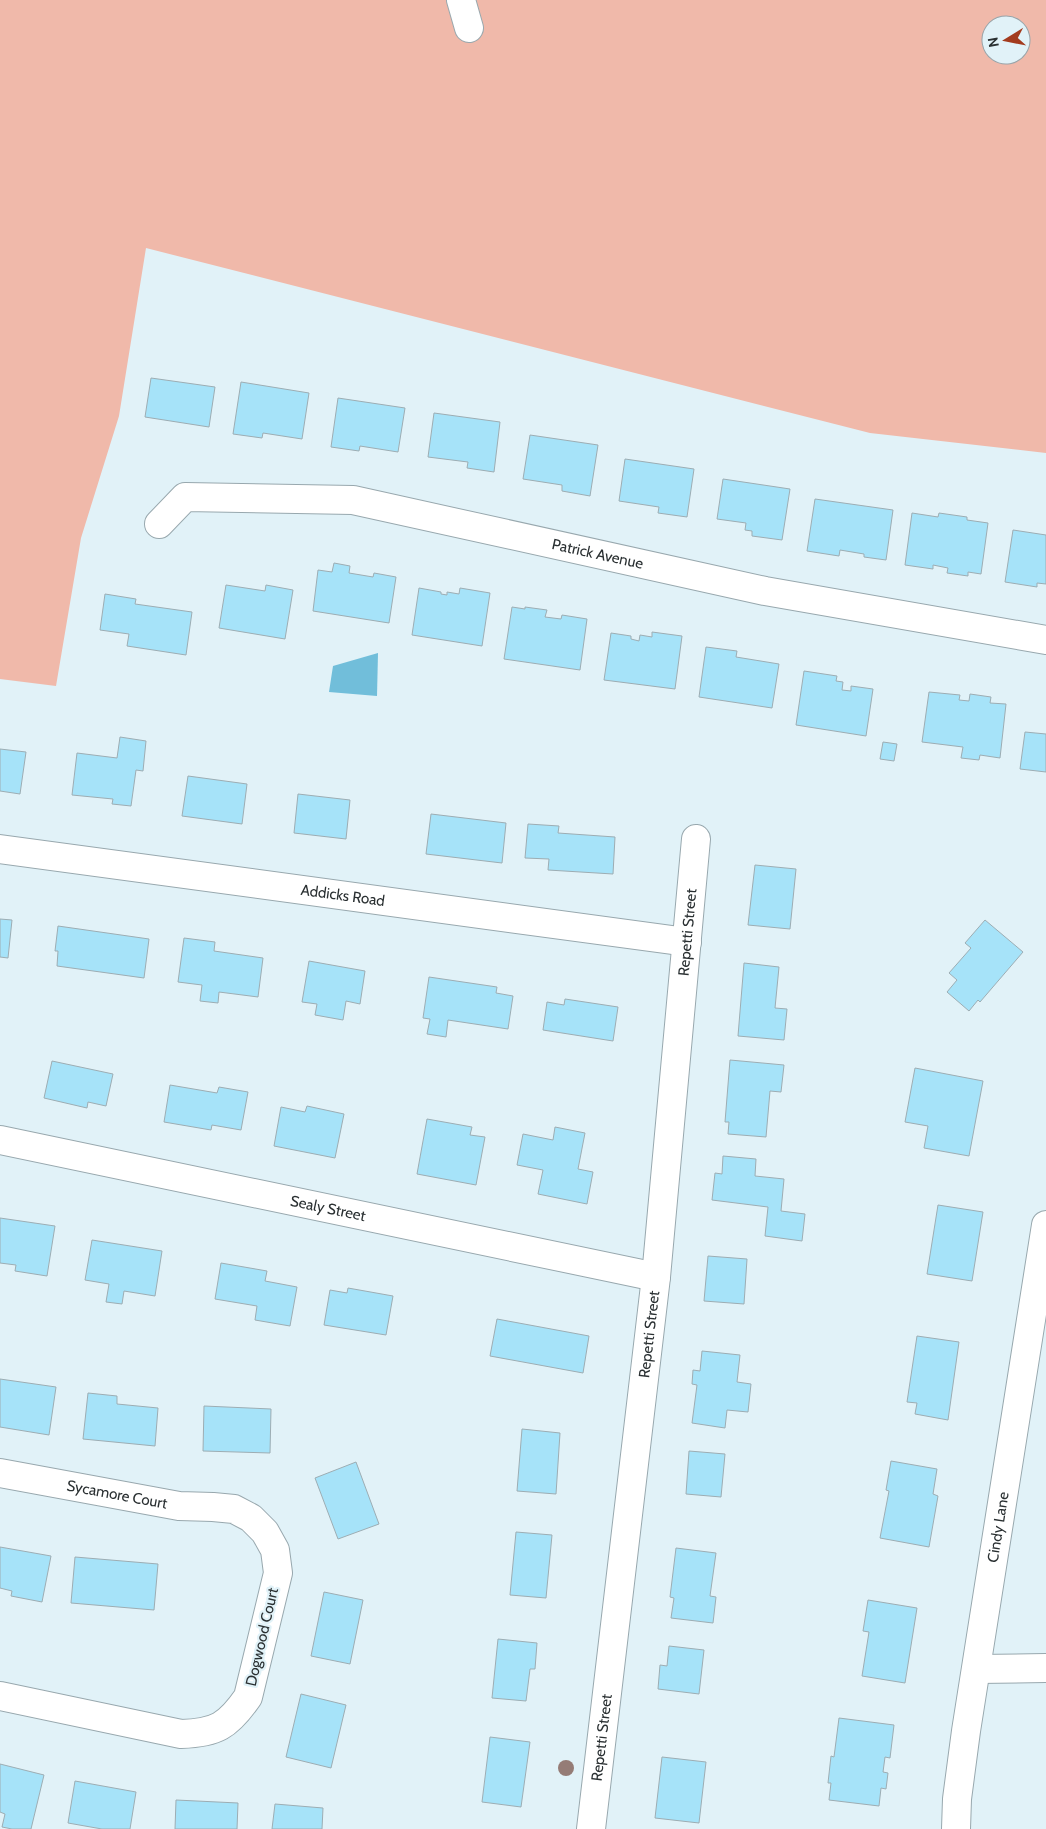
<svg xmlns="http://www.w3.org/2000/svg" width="1046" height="1829" font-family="Cabin,sans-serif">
	<rect width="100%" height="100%" fill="#e1f2f8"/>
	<path fill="#f0b9aa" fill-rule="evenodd" d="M 0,0 L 1046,0 L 1046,453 L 870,433 L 146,248 L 119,416 L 81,538 L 56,686 L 0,679 ZM 991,25 L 1021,25 L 1021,55 L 991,55 Z"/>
	<path fill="#71beda" d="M 378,653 L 377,696 L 329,692 L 333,666 Z"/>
	<g fill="#a6e3f9" stroke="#9dadb3">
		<path d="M 151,378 L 215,387 L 209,427 L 145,417 Z"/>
		<path d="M 241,382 L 309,393 L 302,439 L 263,433 L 262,438 L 233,434 Z"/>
		<path d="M 338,398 L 405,408 L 398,452 L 360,446 L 359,451 L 331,447 Z"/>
		<path d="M 434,413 L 500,422 L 494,472 L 467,468 L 468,462 L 428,457 Z"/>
		<path d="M 530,435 L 598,445 L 590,496 L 562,491 L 562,485 L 523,479 Z"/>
		<path d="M 625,459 L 694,469 L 687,517 L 658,513 L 659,507 L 619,501 Z"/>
		<path d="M 723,479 L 790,489 L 782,540 L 752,536 L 752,531 L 745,530 L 746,523 L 717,519 Z"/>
		<path d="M 815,499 L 893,510 L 886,560 L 864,557 L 864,554 L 840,550 L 839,556 L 807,551 Z"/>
		<path d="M 912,513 L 938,517 L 939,513 L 967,517 L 967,520 L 988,523 L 981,574 L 968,572 L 968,576 L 947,573 L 948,568 L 933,565 L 933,569 L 905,565 Z"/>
		<path d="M 1013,530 L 1046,535 L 1046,584 L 1037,583 L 1037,587 L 1005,582 Z"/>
		<path d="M 334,563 L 350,566 L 349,573 L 373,577 L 374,573 L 396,577 L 389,623 L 313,611 L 318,570 L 332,572 Z"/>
		<path d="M 226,585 L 265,591 L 266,585 L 293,590 L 285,639 L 219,628 Z"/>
		<path d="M 419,588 L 441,592 L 441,594 L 447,595 L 447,592 L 459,594 L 460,588 L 490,593 L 482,646 L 412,635 Z"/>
		<path d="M 105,594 L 136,599 L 135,604 L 192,612 L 186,655 L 127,646 L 129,634 L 100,630 Z"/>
		<path d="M 512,607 L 525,609 L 525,607 L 547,610 L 545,617 L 561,619 L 562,615 L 587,619 L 580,670 L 504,659 Z"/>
		<path d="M 652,632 L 682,636 L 675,689 L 604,680 L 611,633 L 631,636 L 631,639 L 639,641 L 640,635 L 652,637 Z"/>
		<path d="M 706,647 L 737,651 L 736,657 L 779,664 L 772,708 L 699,697 Z"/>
		<path d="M 804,671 L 837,676 L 836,681 L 843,682 L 842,690 L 851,691 L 851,686 L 873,689 L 866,736 L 796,725 Z"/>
		<path d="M 929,692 L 960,695 L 959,700 L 969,701 L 970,694 L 991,697 L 990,703 L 1006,704 L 1000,758 L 980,755 L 979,760 L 961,758 L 963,747 L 922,742 Z"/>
		<path d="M 1025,732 L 1046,734 L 1046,772 L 1020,769 Z"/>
		<path d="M 120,737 L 146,741 L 143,771 L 136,770 L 131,806 L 112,804 L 113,799 L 72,795 L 77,753 L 117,758 Z"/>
		<path d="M 883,742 L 897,744 L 894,761 L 880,759 Z"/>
		<path d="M 0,749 L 26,752 L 20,794 L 0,791 Z"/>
		<path d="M 188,776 L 247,784 L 242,824 L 182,816 Z"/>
		<path d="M 298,794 L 350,800 L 346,839 L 294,833 Z"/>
		<path d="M 431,814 L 506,823 L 502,863 L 426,854 Z"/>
		<path d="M 528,824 L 559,826 L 558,833 L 615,837 L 613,874 L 548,870 L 549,859 L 525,858 Z"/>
		<path d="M 755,865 L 796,869 L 790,929 L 748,925 Z"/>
		<path d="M 0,919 L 12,920 L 8,958 L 0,957 Z"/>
		<path d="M 985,920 L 1023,952 L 980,1002 L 978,1000 L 969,1011 L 947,992 L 957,980 L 949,973 L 971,948 L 965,943 Z"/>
		<path d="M 58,926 L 149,939 L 144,978 L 57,966 L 58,951 L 55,951 Z"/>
		<path d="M 184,938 L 215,942 L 214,951 L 263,958 L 258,997 L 219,992 L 218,1003 L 200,1001 L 202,985 L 178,982 Z"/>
		<path d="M 309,961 L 365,971 L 360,1004 L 346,1001 L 343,1020 L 315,1015 L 317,1004 L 302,1002 Z"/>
		<path d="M 744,963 L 779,967 L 775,1008 L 787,1009 L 784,1040 L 738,1036 Z"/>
		<path d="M 429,977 L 497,987 L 496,993 L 513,996 L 508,1029 L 448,1020 L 446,1037 L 427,1034 L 430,1019 L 423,1018 Z"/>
		<path d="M 565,999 L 618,1007 L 613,1041 L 543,1030 L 547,1002 L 564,1005 Z"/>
		<path d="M 730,1060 L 784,1065 L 781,1092 L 770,1091 L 766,1137 L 728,1134 L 729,1122 L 725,1122 Z"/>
		<path d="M 52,1061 L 113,1074 L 106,1106 L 88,1102 L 87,1108 L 44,1098 Z"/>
		<path d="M 915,1068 L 983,1081 L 969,1156 L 924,1148 L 928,1126 L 905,1122 Z"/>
		<path d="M 170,1085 L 217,1093 L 219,1087 L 248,1092 L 241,1130 L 212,1125 L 211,1130 L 164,1122 Z"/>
		<path d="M 307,1106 L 344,1114 L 335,1158 L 274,1146 L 281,1107 L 305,1112 Z"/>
		<path d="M 427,1119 L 472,1127 L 470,1135 L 485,1137 L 476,1185 L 417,1174 Z"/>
		<path d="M 555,1127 L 585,1133 L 578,1169 L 593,1172 L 587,1204 L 538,1194 L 543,1170 L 517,1165 L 523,1134 L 553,1140 Z"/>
		<path d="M 723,1156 L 756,1159 L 755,1176 L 784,1179 L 781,1211 L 805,1214 L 802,1241 L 765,1236 L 768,1207 L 712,1200 L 715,1173 L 722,1174 Z"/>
		<path d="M 938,1205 L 983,1212 L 972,1281 L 927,1274 Z"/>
		<path d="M 0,1218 L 55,1226 L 47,1276 L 15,1271 L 16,1265 L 0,1263 Z"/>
		<path d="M 92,1240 L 162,1251 L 155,1296 L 124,1291 L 122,1304 L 106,1302 L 109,1284 L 85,1280 Z"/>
		<path d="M 708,1256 L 747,1259 L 744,1304 L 704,1301 Z"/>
		<path d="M 221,1263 L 267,1271 L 265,1281 L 297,1287 L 290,1326 L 255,1320 L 257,1306 L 215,1299 Z"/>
		<path d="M 348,1288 L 393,1296 L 386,1335 L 324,1325 L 330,1290 L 347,1293 Z"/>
		<path d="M 497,1319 L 589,1336 L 583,1373 L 490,1356 Z"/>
		<path d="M 917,1336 L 959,1342 L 948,1420 L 915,1414 L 917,1403 L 907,1402 Z"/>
		<path d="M 702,1351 L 740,1355 L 737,1382 L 751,1384 L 748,1412 L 727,1410 L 725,1428 L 692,1423 L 697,1385 L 692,1384 L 693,1370 L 700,1371 Z"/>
		<path d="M 0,1379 L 56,1387 L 49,1435 L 0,1427 Z"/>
		<path d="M 88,1393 L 117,1396 L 117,1404 L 158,1408 L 155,1446 L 83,1439 Z"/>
		<path d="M 204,1406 L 271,1409 L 270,1453 L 203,1451 Z"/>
		<path d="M 522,1429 L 560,1433 L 556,1494 L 517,1491 Z"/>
		<path d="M 689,1451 L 725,1454 L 721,1497 L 686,1494 Z"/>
		<path d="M 891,1461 L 937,1469 L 933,1494 L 938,1496 L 929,1547 L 880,1538 L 889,1491 L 886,1490 Z"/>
		<path d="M 356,1462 L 379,1524 L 338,1539 L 315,1478 Z"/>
		<path d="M 516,1532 L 552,1535 L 546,1598 L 510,1595 Z"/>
		<path d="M 0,1547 L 51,1556 L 42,1602 L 11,1596 L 12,1591 L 0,1588 Z"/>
		<path d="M 676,1548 L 716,1553 L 710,1596 L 716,1597 L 713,1623 L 671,1618 L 674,1598 L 670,1597 Z"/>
		<path d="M 75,1557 L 158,1564 L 154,1610 L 71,1603 Z"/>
		<path d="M 324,1592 L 363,1600 L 350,1664 L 311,1656 Z"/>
		<path d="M 868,1600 L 917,1608 L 905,1683 L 862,1676 L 869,1632 L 863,1631 Z"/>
		<path d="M 498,1639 L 537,1643 L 535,1669 L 530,1669 L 526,1701 L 492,1698 Z"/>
		<path d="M 669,1646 L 704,1650 L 699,1694 L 658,1689 L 660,1665 L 667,1666 Z"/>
		<path d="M 301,1694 L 346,1705 L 331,1768 L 286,1757 Z"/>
		<path d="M 839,1718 L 894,1725 L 890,1758 L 885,1757 L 883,1772 L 888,1773 L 886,1789 L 881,1788 L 879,1806 L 829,1800 L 831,1783 L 828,1783 L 831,1756 L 834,1757 Z"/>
		<path d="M 490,1737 L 530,1742 L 521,1807 L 482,1802 Z"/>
		<path d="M 662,1757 L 706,1762 L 699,1823 L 655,1818 Z"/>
		<path d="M 0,1764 L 44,1775 L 31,1829 L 12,1829 L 2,1827 L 5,1814 L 0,1812 Z"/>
		<path d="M 75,1781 L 136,1792 L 130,1829 L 102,1829 L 68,1823 Z"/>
		<path d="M 176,1800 L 238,1803 L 237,1829 L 175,1829 Z"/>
		<path d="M 275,1804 L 323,1808 L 322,1829 L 272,1829 Z"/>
	</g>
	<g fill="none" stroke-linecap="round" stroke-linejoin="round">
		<g stroke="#98a8ae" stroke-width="30">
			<g id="minor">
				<path d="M 461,0 L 469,28"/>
				<path id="s1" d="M 159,524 L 185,497 L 353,500 L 765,591 L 1046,640"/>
				<path id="s2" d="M 0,849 L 687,942"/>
				<path id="s3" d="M 0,1140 L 656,1277"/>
				<path id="s4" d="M 0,1473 L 179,1506 L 213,1507 L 234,1509 L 251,1518 L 265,1532 L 275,1550 L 278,1573 L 248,1697 C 228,1726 216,1733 181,1734 L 0,1696"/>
				<path d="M 977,1669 L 1046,1668"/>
				<path id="s5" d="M 591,1829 L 656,1277 L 696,839"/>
				<path id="s6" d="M 956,1829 L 957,1799 L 966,1731 L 1046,1225"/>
			</g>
		</g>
		<use href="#minor" stroke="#fff" stroke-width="28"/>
	</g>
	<circle fill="#957c76" cx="566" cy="1768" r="8"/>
	<g text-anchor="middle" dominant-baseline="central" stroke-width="4.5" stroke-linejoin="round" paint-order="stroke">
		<g font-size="15" fill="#2a3032" stroke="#e1f2f8">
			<text stroke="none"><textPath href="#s1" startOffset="456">Patrick Avenue</textPath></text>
			<text stroke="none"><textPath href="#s2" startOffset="346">Addicks Road</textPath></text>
			<text stroke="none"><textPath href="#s5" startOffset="902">Repetti Street</textPath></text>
			<text stroke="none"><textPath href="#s3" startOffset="335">Sealy Street</textPath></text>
			<text stroke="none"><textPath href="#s5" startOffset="498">Repetti Street</textPath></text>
			<text stroke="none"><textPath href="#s4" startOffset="119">Sycamore Court</textPath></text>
			<text stroke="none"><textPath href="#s6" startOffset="305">Cindy Lane</textPath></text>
			<text transform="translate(262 1637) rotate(-77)">Dogwood Court</text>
			<text stroke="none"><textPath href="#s5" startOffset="92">Repetti Street</textPath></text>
		</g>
	</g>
	<g transform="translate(1006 40) rotate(260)"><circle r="24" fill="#e1f2f8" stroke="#98a4a9"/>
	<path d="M0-4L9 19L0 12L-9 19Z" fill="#a33b1e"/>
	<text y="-8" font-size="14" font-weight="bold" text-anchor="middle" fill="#2a3032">N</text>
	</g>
</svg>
